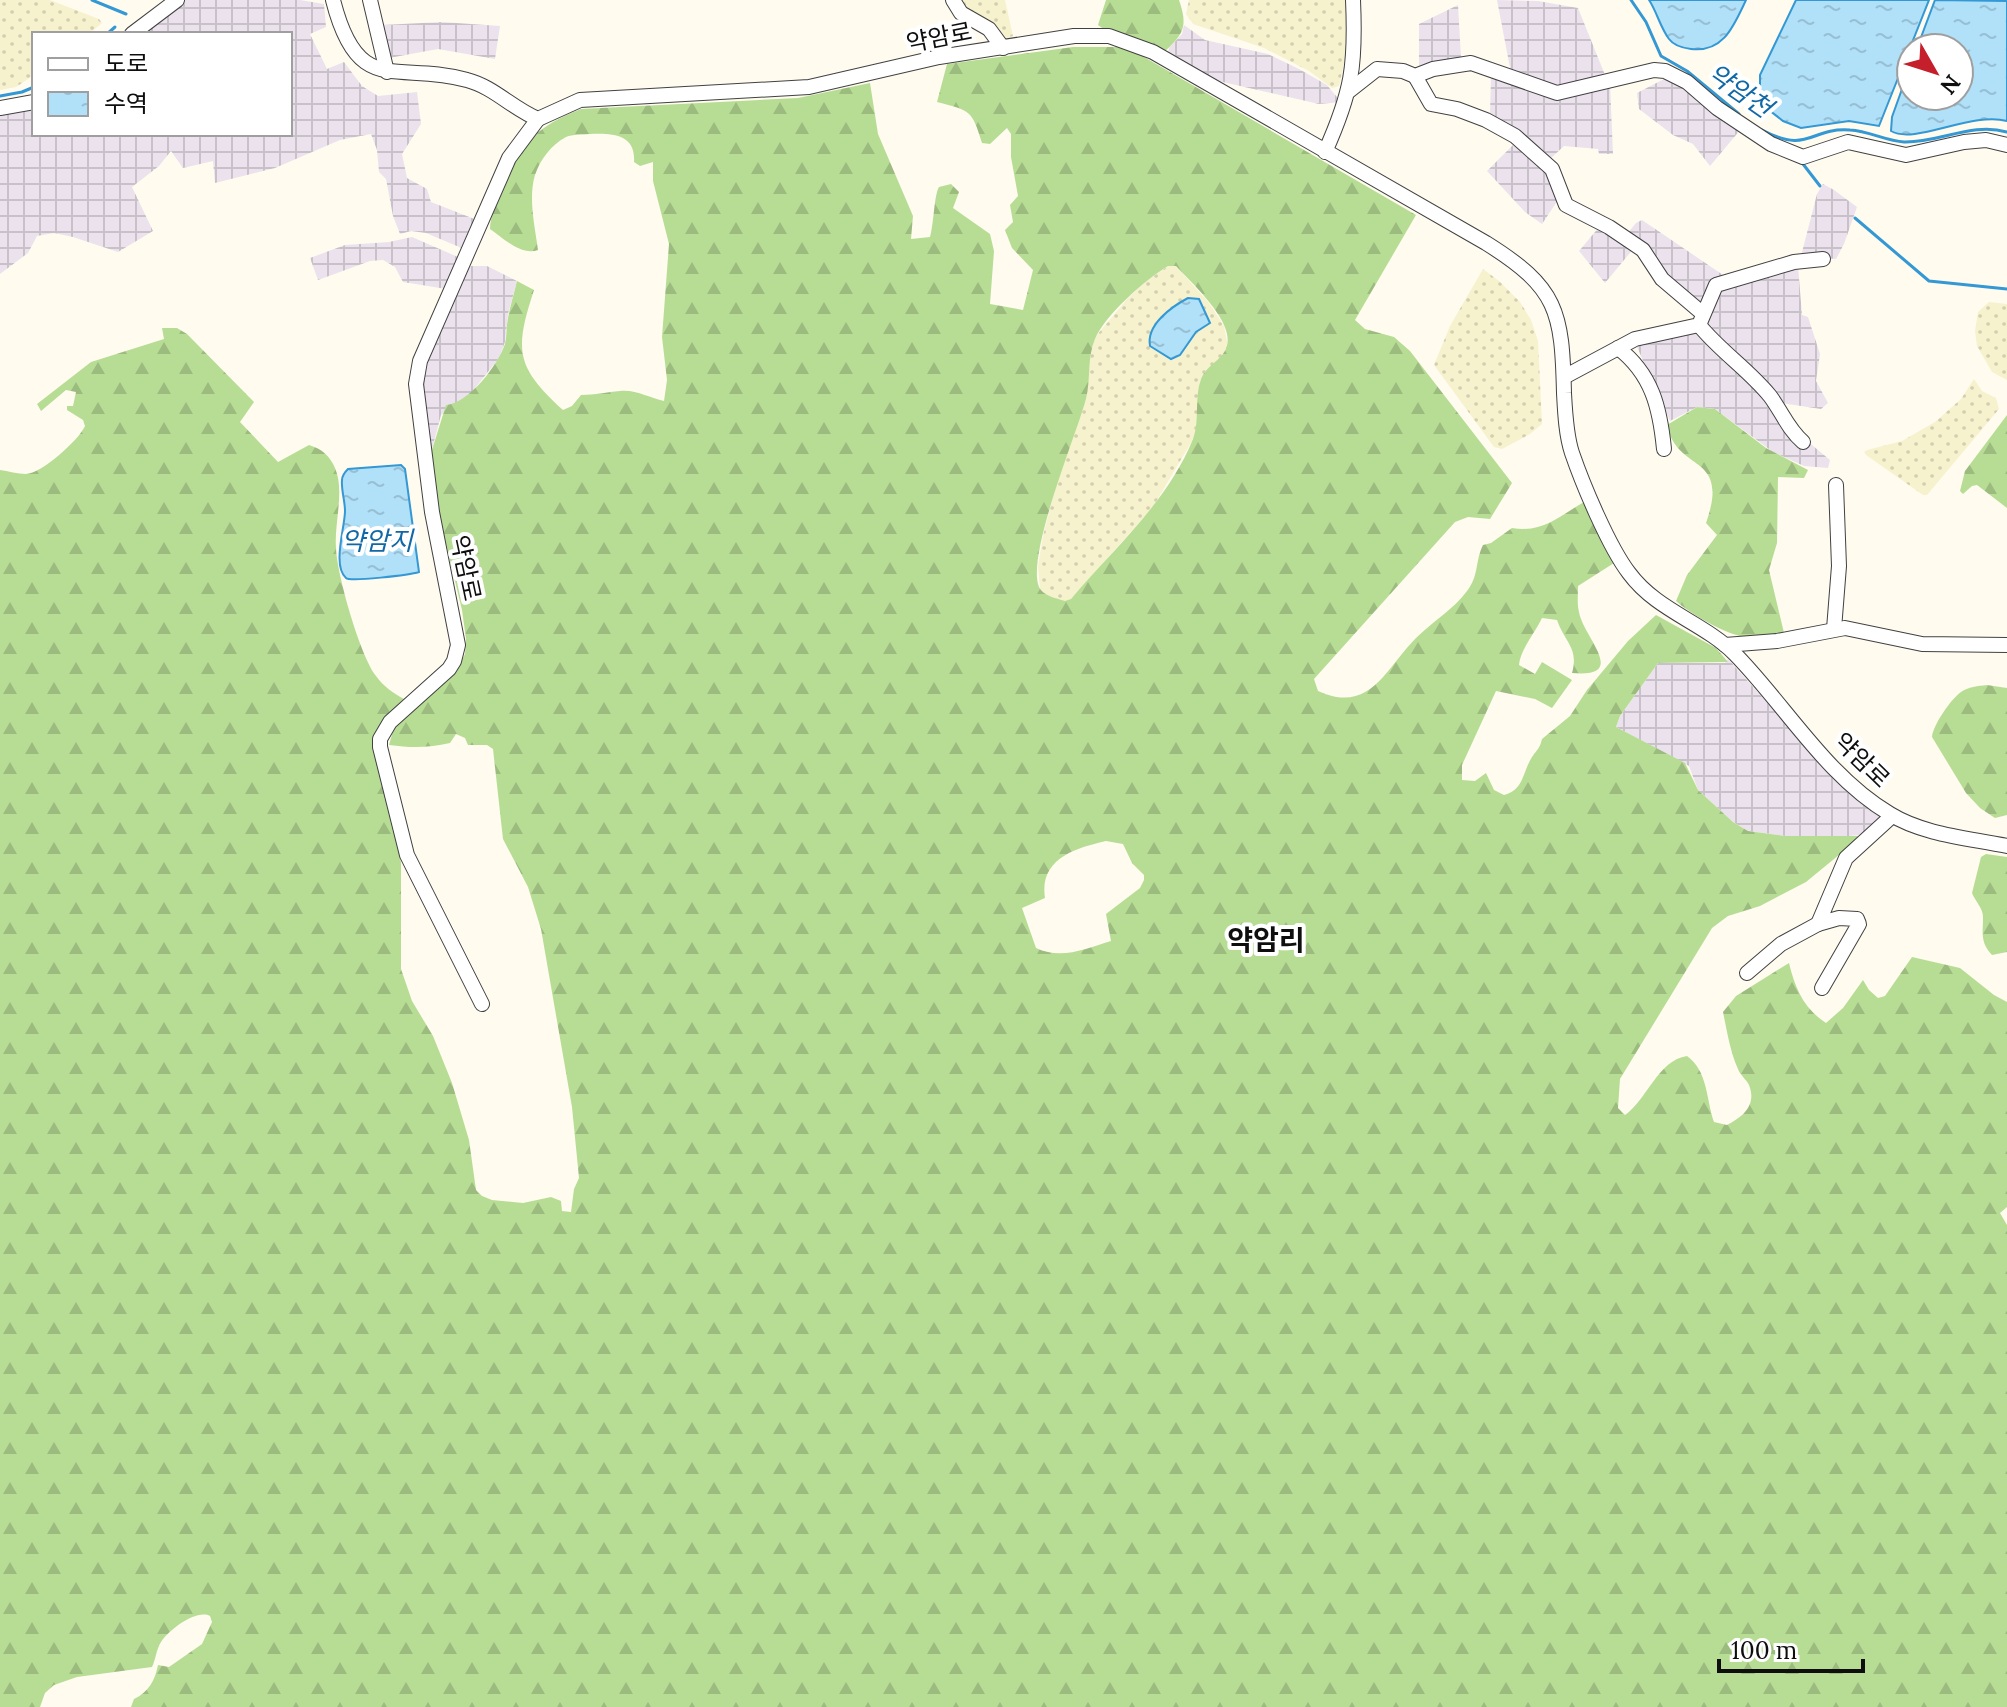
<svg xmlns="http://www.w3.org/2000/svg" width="2007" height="1707" font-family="Lora,'Noto Sans KR',serif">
	<defs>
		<pattern id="industrial-grid" width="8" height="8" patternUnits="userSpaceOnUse" patternTransform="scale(2)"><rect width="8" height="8" fill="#ece2ed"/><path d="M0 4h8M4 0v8" fill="none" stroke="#c9c1ca"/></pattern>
		<pattern id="farmland-dots" width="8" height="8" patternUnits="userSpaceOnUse" patternTransform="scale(2)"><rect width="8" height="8" fill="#f6f2cd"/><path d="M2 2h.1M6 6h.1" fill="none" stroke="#d2ceaf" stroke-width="1.8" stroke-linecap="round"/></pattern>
		<pattern id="forest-firs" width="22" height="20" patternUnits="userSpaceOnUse" patternTransform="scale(2)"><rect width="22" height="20" fill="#b7dd95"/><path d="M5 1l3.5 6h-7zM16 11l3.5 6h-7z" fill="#9cbc7f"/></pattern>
		<pattern id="water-ripples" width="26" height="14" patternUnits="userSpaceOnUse" patternTransform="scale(2)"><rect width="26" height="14" fill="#b1e0f9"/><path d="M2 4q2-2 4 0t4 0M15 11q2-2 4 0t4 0" fill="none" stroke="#97bfd4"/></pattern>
	</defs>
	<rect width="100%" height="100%" fill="#fffbef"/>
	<g fill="url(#industrial-grid)">
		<path d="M 184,0 L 300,0 L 324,4 L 326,27 L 310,34 L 327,69 L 344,62 L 362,86 L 378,96 L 417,92 L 421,124 L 402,154 L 407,178 L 427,189 L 431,202 L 477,220 L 464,249 L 426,233 L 411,231 L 400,234 L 393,216 L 386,179 L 379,172 L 377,150 L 371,134 L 340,140 L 275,168 L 215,183 L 213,161 L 183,168 L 171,151 L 159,166 L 132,187 L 153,231 L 118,252 L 73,237 L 54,233 L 37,236 L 28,253 L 0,274 L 0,113 L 34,108 L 34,134 L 290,134 L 290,34 L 142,34 Z"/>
		<path d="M 1497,0 L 1538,1 L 1578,8 L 1605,75 L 1559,88 L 1511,73 Z"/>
		<path d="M 1458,5 L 1461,58 L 1419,71 L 1419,24 Z"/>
		<path d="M 442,22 L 500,26 L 495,59 L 438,49 L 389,58 L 382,25 Z"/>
		<path d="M 1184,25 L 1205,40 L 1268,54 L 1299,69 L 1327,85 L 1341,102 L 1319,104 L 1205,78 L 1168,54 L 1169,48 L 1182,34 Z"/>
		<path d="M 1491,75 L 1553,99 L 1610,84 L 1613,154 L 1599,154 L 1598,149 L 1564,146 L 1549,160 L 1490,117 Z"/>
		<path d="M 1668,77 L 1741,129 L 1710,166 L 1693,144 L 1673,135 L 1639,109 L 1637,93 Z"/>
		<path d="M 1515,143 L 1548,170 L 1558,200 L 1542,224 L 1525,212 L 1487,171 Z"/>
		<path d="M 1823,184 L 1834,190 L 1857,207 L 1844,244 L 1836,259 L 1801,256 L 1817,194 Z"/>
		<path d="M 1642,220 L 1726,277 L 1702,305 L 1669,282 L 1627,234 L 1636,223 Z"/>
		<path d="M 1600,226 L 1634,248 L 1605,283 L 1579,251 Z"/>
		<path d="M 412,237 L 458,257 L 446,289 L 403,282 L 395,267 L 383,260 L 370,261 L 318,280 L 310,258 L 345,245 L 389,242 Z"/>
		<path d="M 469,266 L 487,266 L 517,281 L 508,314 L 505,342 L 499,358 L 472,392 L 441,415 L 431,453 L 425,415 L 424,368 Z"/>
		<path d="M 1798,266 L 1802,315 L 1808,317 L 1820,354 L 1816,381 L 1828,403 L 1821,409 L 1781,403 L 1800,435 L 1830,460 L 1828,468 L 1804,466 L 1773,452 L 1715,409 L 1697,407 L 1670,421 L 1637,347 L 1639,344 L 1698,330 L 1719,290 Z"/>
		<path d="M 1728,659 L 1834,777 L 1880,817 L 1881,820 L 1871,830 L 1861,835 L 1837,837 L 1785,836 L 1748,831 L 1733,822 L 1698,790 L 1689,766 L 1616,727 L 1620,716 L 1658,663 L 1725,663 Z"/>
	</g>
	<g fill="url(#farmland-dots)">
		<path d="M 0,0 L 50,0 L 99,19 L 102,23 L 89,34 L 34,34 L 34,75 L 16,87 L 0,90 Z"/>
		<path d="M 958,0 L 1005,0 L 1013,36 L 1004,39 Z"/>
		<path d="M 1189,0 L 1346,0 L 1346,54 L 1339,86 L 1332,88 L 1309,71 L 1264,48 L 1193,24 L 1186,14 Z"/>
		<path d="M 1168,266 L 1176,266 L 1209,303 L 1224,326 L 1228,346 L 1225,355 L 1205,372 L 1200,381 L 1196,429 L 1192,441 L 1153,507 L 1071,599 L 1065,602 L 1044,594 L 1040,589 L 1038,566 L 1043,536 L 1057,481 L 1086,400 L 1091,350 L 1096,336 L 1128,298 L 1146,281 Z"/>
		<path d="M 1483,269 L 1499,281 L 1520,302 L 1531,320 L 1538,341 L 1542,424 L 1530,434 L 1502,449 L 1494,447 L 1434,365 L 1450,326 Z"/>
		<path d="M 1989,302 L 2007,304 L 2007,380 L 1992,372 L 1977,346 L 1975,331 L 1978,312 Z"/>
		<path d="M 1974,379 L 1982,391 L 1996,398 L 1999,409 L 1927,495 L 1923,495 L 1866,455 L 1864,452 L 1867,450 L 1902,441 L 1935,422 L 1961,399 Z"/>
	</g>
	<g fill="url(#forest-firs)" fill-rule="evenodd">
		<path d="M 1106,0 L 1179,0 C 1188,26 1184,34 1164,52 L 1105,30 L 1098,25 Z"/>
		<path d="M 1073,47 L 1117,47 L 1139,54 L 1416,215 L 1355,320 L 1365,329 L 1394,337 L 1410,351 L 1512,483 L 1490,519 L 1468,517 L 1455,522 L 1314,679 L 1318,691 C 1370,715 1386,668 1416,638 C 1432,622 1454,609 1467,591 C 1479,576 1475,561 1483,545 L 1491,543 L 1512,528 C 1543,533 1558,517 1584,502 L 1614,563 L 1578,586 C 1578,595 1577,604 1579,612 C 1583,637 1630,678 1572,673 C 1579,648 1565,643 1557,620 L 1542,618 C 1535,633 1520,650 1519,665 L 1535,674 L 1542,662 L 1572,680 L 1552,708 L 1535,699 L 1496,691 L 1462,765 L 1462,780 L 1475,781 L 1486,773 L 1494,790 L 1504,795 C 1524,790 1522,773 1532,757 C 1537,750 1540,748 1542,739 L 1570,716 L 1587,690 L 1628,641 L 1656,615 L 1716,648 L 1728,662 L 1658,663 L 1620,716 L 1616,727 L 1685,763 L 1698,790 L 1733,822 L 1748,831 L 1785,836 L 1862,836 L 1806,882 L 1760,906 L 1728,916 L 1712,928 L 1620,1079 L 1618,1108 L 1625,1115 C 1647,1100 1658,1060 1687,1056 C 1708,1071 1706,1099 1714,1122 L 1727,1125 C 1743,1117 1757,1105 1749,1085 C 1746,1079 1740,1075 1738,1069 C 1730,1051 1727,1031 1723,1012 L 1736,996 L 1789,963 C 1795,988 1804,1009 1826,1023 L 1843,1008 L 1863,980 L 1869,990 L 1878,998 L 1885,996 L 1912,957 L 1960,968 L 1994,995 L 2007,1002 L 2007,1207 L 2000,1213 L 2007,1225 L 2007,1707 L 131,1707 L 134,1699 C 149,1692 155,1680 158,1665 L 169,1667 L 202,1644 L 212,1622 L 210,1616 C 196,1609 169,1630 161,1642 C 156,1650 156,1659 152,1667 L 77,1677 L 54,1685 L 45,1693 L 40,1707 L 0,1707 L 0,470 C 8,471 18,474 26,474 C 41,474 79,440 85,426 L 83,420 L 67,410 L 67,406 L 73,406 L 76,392 L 66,390 L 41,411 L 37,404 L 91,362 L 164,339 L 162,328 L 177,328 L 187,334 L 254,402 L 240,422 L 278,462 L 309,445 C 322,449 330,456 335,468 C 345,491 334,523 336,548 C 337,575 360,655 376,676 C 383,686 393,693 404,699 L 383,721 L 375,750 L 401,862 L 401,969 L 412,1001 L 433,1036 L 452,1083 L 469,1140 L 476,1190 L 482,1196 L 492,1200 L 523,1203 L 551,1197 L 561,1201 L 562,1211 L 571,1212 L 574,1189 L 579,1178 L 572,1107 L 541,929 L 528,887 L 503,839 L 493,749 L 487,745 L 468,745 L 465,738 L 456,734 L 450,743 C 429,748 411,748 389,745 L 393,731 L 408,712 L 456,671 L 465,654 L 466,639 L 462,610 L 441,523 L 431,453 L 446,405 C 469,403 498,365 505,344 C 507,336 506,327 508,318 C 510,306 514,294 517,281 L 534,290 C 514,351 516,367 563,410 L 572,406 L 581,395 C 595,395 607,392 620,391 C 635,389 650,398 664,401 L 667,380 L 662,337 L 669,244 L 653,181 L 653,162 L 640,166 L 634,162 C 636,134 612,133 590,134 C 582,135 573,134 566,137 C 551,145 540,160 535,175 C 528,198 535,227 538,250 C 521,256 503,238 490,229 C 490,216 497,205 502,193 C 522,144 531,129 581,109 L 798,98 L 870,83 L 878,134 L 913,216 L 911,239 L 930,237 C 934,223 934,195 939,187 L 951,184 L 959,192 L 953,208 L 990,234 L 994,251 L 990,304 L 1023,310 L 1033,270 L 1012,248 L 1005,230 L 1013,222 L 1010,205 L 1018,196 L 1011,157 L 1011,134 L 1007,128 L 990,144 L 982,143 C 972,110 971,111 937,102 L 947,64 ZM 1168,266 L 1176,266 C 1192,283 1223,312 1227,334 C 1232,358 1208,361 1201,379 C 1194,398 1200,420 1193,439 C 1167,503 1114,548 1071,599 L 1065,601 C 1056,598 1043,596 1039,587 C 1026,555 1076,436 1086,399 C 1091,379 1087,357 1095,339 C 1105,315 1146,279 1168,266 ZM 1106,841 L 1123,844 L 1132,863 L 1144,875 L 1144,880 L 1140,888 L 1106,914 L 1111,941 C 1085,949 1061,960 1036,948 L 1022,908 L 1045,898 C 1039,859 1075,848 1106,841 Z"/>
		<path d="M 1697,407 L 1715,409 L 1766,448 L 1808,470 L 1804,478 L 1778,477 L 1777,543 L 1769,570 L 1784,633 C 1771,636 1758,638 1745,637 C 1727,635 1689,613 1676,601 L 1687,575 L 1717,535 L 1706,523 C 1731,452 1677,474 1667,425 Z"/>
		<path d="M 2007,415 L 2007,508 L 1977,485 L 1972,486 L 1963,494 L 1960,491 L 1965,471 Z"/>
		<path d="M 1987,685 L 2007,688 L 2007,815 L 1995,818 L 1980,808 L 1966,793 L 1932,737 C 1933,725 1951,699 1961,692 C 1968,687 1978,686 1987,685 Z"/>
		<path d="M 1986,854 L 2007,857 L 2007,952 L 1992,955 C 1980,942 1983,933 1983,917 C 1983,908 1975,901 1972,893 L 1981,857 Z"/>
	</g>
	<g fill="url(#water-ripples)" stroke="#3498d4" stroke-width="2">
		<path d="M 1649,0 L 1746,0 C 1734,25 1724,53 1691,49 C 1683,48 1674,46 1669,39 C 1660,27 1657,12 1649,0 Z"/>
		<path d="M 1796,0 L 1929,0 L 1879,126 L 1849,121 L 1801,128 L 1783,121 L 1769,110 L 1760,90 L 1760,75 Z"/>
		<path d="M 1935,0 L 2007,1 L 2007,121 C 1972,111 1915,145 1891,131 L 1892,117 L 1911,64 L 1911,96 L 1959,96 L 1959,48 L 1917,48 Z"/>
		<path d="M 1188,298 L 1199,299 L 1210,323 L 1196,332 L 1180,355 L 1171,359 L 1150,346 C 1146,325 1171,307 1188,298 Z"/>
		<path d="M 401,465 L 405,469 L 419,572 C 410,575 350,582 346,578 C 332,566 345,527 345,511 C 345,501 341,489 342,480 C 342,475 345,472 348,469 Z"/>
	</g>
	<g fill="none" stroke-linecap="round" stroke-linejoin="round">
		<g stroke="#3498d4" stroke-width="3">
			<path d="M 92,0 L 126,14"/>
			<path d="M 1631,0 L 1646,22 L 1661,56 L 1687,71 L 1739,114"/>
			<path d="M 107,34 L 115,27"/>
			<path d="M 0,96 L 22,92 L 34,87"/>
			<path d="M 1762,130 C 1809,155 1810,127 1850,130 C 1869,131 1886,141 1904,142 C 1940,143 1971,122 2007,132"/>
			<path d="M 1803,164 L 1820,186"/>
			<path d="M 1855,218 L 1929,281 L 2007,289"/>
		</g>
		<g stroke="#414141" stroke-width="16">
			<g id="minor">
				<path d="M 333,0 C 358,99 397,60 467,80 C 494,87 513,109 538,119 L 580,100 L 809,87 L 939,57 L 1074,36 L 1109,36 L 1153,52 L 1486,243 C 1558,288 1562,311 1564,393 C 1565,412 1566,435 1572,453 C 1583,485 1609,547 1629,573 C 1657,611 1703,622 1735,654 C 1786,706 1826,776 1890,814 C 1924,835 1969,838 2007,846"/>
				<path d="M 370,0 L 387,72"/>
				<path d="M 953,0 L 961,13 L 989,29 L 1003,48"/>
				<path d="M 132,34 L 177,0"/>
				<path d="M 1415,76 L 1431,104 L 1457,109 L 1486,120 L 1515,136 L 1552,169 L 1566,205 L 1609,227 L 1643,250 L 1662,279 L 1702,313"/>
				<path d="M 1349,91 L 1377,69 L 1403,71 L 1415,76 L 1433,69 L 1471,63 L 1557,93 L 1654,70 L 1665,71 L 1687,82 L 1717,108 L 1771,144 L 1803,157 L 1848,142 L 1906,155 L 1964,142 L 1986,140 L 2007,145"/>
				<path d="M 0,108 L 34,102"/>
				<path d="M 1325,152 C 1352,92 1356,65 1353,0"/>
				<path d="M 1699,325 C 1720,351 1749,370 1770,396 C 1782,412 1788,429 1803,442"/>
				<path d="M 1618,348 C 1652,374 1660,408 1664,449"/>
				<path d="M 1564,377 L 1635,339 L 1699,325 L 1716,285 L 1794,262 L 1823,259"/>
				<path d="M 1834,629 L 1839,566 L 1836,485"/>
				<path d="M 1725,645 L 1777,641 L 1845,628 L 1922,644 L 2007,645"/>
				<path d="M 1747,973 L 1781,944 L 1818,924"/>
				<path d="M 1822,988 L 1859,924 L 1857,919 L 1839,918 L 1818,924 L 1846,858 L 1892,816"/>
				<path d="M 482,1004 L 407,855 L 380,747 L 380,739 L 390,722 L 449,669 L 454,661 L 458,645 L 432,512 L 416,384 L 420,361 L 509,158 L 538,119"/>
			</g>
		</g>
		<use href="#minor" stroke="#fff" stroke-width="14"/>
	</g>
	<g text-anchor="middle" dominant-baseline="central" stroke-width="8" stroke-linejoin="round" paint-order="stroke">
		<g font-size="24" fill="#0e0e0e" stroke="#fff">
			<text transform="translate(939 37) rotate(-11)">약암로</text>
			<text transform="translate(466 568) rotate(78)">약암로</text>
			<text transform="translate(1862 760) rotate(44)">약암로</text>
		</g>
		<g font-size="26" font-style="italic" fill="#1168a6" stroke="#fff">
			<text transform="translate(1740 90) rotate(35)">약암천</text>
			<text x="377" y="540">약암지</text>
		</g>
		<g font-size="28" font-weight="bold" fill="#0e0e0e" stroke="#fff">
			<text x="1266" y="940">약암리</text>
		</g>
	</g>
	<rect x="32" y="32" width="260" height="104" fill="#ffffff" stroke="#9f9f9f" stroke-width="2"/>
	<rect x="48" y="58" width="40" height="12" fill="#ffffff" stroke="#9f9f9f" stroke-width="2"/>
	<text x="104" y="72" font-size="24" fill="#0e0e0e">도로</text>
	<rect x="48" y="92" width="40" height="24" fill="url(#water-ripples)" stroke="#9f9f9f" stroke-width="2"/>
	<text x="104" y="112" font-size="24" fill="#0e0e0e">수역</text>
	<g transform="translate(1935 72) rotate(129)"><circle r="38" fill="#ffffff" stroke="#9f9f9f" stroke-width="2"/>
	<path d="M0-6L14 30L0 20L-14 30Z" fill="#c51f2b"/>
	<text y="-12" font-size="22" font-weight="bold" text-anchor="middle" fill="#0e0e0e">N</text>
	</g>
	<path d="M1719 1659v12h144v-12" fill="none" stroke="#0e0e0e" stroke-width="4"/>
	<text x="1731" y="1659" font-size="24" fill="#0e0e0e" stroke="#ffffff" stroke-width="6" paint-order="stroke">100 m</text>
</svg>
